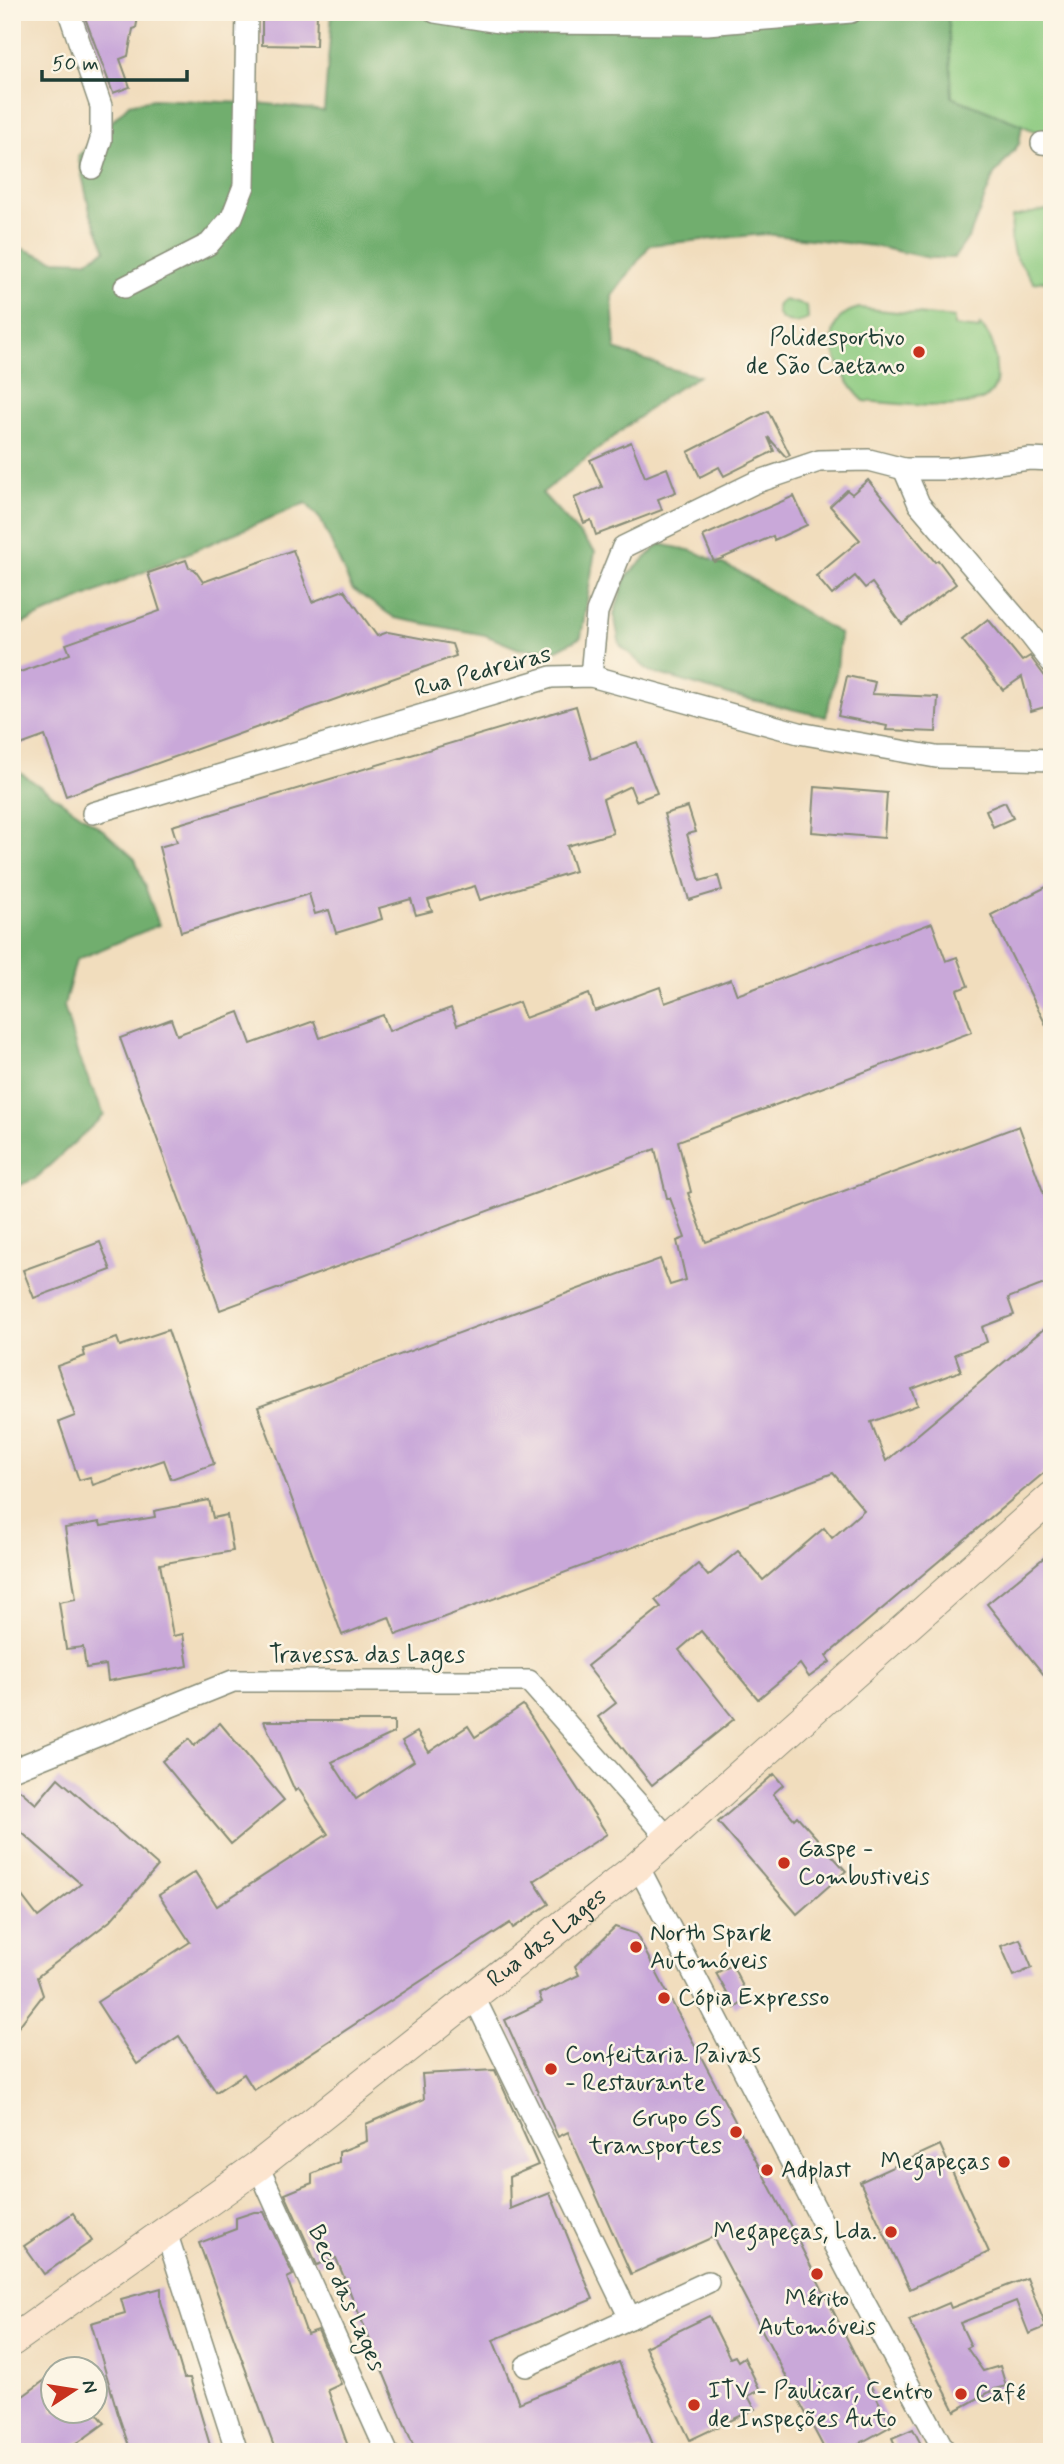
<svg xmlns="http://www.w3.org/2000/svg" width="1064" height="2464" font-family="Mynerve,sans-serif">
	<rect width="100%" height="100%" fill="#fcf5e5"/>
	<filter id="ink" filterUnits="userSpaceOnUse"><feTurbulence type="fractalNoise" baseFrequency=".0143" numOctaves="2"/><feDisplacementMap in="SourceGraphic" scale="14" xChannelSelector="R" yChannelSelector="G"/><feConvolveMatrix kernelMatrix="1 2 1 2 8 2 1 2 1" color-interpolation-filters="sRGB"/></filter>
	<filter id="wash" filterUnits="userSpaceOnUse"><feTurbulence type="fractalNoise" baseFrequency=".00686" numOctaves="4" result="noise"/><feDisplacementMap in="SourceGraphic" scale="28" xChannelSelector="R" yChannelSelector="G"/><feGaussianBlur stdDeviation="1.57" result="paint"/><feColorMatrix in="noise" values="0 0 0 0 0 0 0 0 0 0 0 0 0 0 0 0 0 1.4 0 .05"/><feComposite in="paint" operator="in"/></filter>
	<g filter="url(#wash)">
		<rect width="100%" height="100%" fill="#f1ddbd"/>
		<g fill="#8cca80" stroke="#56845a" stroke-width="2">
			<path d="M 948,12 L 1052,12 L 1052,138 L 952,97 L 948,63 Z"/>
			<path d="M 1052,209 L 1052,279 L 1034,283 L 1014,254 L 1011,241 L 1012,217 Z"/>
			<path d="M 784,300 L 807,306 L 808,319 C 794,327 773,322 778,304 Z"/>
			<path d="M 859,308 L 954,318 L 954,326 L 979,329 L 980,325 C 994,338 995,351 996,369 C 997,378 997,387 990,394 C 973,414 891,403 864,401 C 840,379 810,320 859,308 Z"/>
		</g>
		<g fill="#71ae6e" stroke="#487651" stroke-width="2">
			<path d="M 332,12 L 435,12 L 506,23 L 851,12 L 948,12 L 952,97 L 1022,125 L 1019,144 L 994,175 L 970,235 L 954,258 L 930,258 L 873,246 L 765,234 L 650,245 L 612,296 L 615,349 L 667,368 L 699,376 L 667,395 L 542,493 L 595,551 L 581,637 L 557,650 L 519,649 L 485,635 L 395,618 L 352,589 L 321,520 L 306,503 L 12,628 L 12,245 L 53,260 L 86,261 L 106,250 L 90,212 L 78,156 L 129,104 L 153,99 L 268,104 L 324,111 Z"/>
			<path d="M 660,544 L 693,551 L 738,571 L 840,634 L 837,669 L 826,717 L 726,694 L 649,671 L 620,645 L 614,614 L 626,577 Z"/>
			<path d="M 12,767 L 103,830 L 135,859 L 159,925 L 76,960 L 64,1006 L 78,1056 L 104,1115 L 35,1179 L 12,1188 Z"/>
		</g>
		<g id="blocks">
			<g fill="#c9a8d9">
				<path d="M 83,12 L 139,12 L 136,28 L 133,29 L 128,56 L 120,59 L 130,87 L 113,93 Z"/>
				<path d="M 262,12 L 317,12 L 316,46 L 262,45 Z"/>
				<path d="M 768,411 L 790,455 L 786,457 L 768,437 L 774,451 L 724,476 L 719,467 L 700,477 L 688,452 Z"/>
				<path d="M 631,442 L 645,477 L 667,468 L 676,492 L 658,499 L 662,510 L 596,535 L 591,520 L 584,523 L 574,498 L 602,487 L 590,460 Z"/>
				<path d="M 868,480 L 935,562 L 938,560 L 956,584 L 902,624 L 872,583 L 865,588 L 855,576 L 832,595 L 816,576 L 860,540 L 830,506 L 847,490 L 852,494 Z"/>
				<path d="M 794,496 L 807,525 L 774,540 L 773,536 L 714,562 L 703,536 Z"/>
				<path d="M 293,550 L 312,602 L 344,590 L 377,636 L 388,632 L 452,644 L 456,656 L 66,796 L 45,736 L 12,748 L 12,675 L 70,654 L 66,644 L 160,611 L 148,573 L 186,560 L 189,568 L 194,569 L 203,582 Z"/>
				<path d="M 988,619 L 1022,661 L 1030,656 L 1032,659 L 1052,686 L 1052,705 L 1031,711 L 1022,677 L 1003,690 L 962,640 Z"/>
				<path d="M 847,676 L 875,682 L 872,694 L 938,697 L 936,732 L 886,730 L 887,726 L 838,716 Z"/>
				<path d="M 576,706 L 591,759 L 637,742 L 657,793 L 636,801 L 630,786 L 603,799 L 613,833 L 567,846 L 575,871 L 480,900 L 475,886 L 428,900 L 432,911 L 416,915 L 411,899 L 379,908 L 382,919 L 336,933 L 329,910 L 315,914 L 309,894 L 181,932 L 159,847 L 177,842 L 172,826 Z"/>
				<path d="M 815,787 L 887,793 L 884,838 L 812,832 Z"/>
				<path d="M 1005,802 L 1013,818 L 993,827 L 986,810 Z"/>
				<path d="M 688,807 L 696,832 L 687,834 L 700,881 L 718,876 L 722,890 L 689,900 L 664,814 Z"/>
				<path d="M 1052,884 L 1052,1037 L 991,915 Z"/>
				<path d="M 932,923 L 946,961 L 957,957 L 968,986 L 957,990 L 972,1032 L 678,1141 L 691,1192 L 688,1193 L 706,1242 L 1019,1126 L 1052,1216 L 1052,1281 L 1008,1298 L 1014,1315 L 982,1327 L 987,1342 L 955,1354 L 961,1371 L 912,1389 L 918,1405 L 871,1422 L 886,1461 L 1052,1322 L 1052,1466 L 826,1656 L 830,1662 L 809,1677 L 800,1664 L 758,1699 L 701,1631 L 679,1650 L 734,1719 L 652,1785 L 598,1717 L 616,1703 L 587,1666 L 661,1607 L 655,1600 L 698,1564 L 708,1576 L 738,1551 L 763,1580 L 824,1528 L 832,1538 L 864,1510 L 833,1473 L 396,1635 L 389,1617 L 342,1635 L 258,1407 L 660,1259 L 670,1285 L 686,1280 L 677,1241 L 685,1238 L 670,1198 L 667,1198 L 655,1149 L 220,1310 L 120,1038 L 171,1019 L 177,1035 L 239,1012 L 251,1044 L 314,1021 L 320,1038 L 383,1015 L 389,1031 L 451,1008 L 457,1025 L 519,1002 L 525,1018 L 589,994 L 595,1011 L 660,987 L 665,1003 L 731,979 L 737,995 Z"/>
				<path d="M 100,1242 L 111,1270 L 34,1298 L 23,1270 Z"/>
				<path d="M 168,1330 L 214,1464 L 171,1479 L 164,1460 L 93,1485 L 90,1477 L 79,1480 L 59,1422 L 75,1416 L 57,1366 L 85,1356 L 83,1349 L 117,1338 L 120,1346 Z"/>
				<path d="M 209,1500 L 213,1518 L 227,1515 L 233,1551 L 160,1564 L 173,1636 L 183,1634 L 188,1666 L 108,1681 L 106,1665 L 86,1668 L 83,1647 L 66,1649 L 59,1602 L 76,1599 L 65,1528 L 100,1522 L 101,1526 L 155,1517 L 154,1511 Z"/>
				<path d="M 1052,1551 L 1052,1685 L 987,1604 Z"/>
				<path d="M 523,1705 L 607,1834 L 534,1881 L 549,1904 L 513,1928 L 510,1923 L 254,2090 L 244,2074 L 216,2092 L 179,2036 L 137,2064 L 97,2002 L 190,1942 L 159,1895 L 195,1872 L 217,1906 L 328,1834 L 298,1788 L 295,1791 L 264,1721 L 394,1721 L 394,1733 L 332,1762 L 356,1799 L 414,1761 L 402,1741 L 417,1732 L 429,1752 L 468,1726 L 475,1737 Z"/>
				<path d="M 220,1723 L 284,1800 L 231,1844 L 162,1761 L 189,1739 L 194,1746 Z"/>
				<path d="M 774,1774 L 783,1785 L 773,1794 L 794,1819 L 797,1816 L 846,1871 L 797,1914 L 718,1822 Z"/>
				<path d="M 58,1778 L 158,1866 L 110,1921 L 37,1977 L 43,1995 L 12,2035 L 12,1883 L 38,1917 L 81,1884 L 12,1824 L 12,1798 L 20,1790 L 36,1804 Z"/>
				<path d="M 615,1927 L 636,1934 L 790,2225 L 891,2426 L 844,2452 L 826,2452 L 713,2237 L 631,2274 L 568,2132 L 558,2137 L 505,2020 L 542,2002 L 539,1994 L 579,1975 L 575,1966 Z"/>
				<path d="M 1020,1939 L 1032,1968 L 1014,1976 L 1001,1946 Z"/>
				<path d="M 732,1965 L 749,1998 L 735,2008 L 716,1973 Z"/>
				<path d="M 495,2070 L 538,2165 L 509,2177 L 510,2209 L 550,2193 L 593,2299 L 493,2340 L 519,2403 L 619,2362 L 656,2452 L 416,2452 L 336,2258 L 317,2265 L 285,2194 L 312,2183 L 312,2174 L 339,2162 L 339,2152 L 367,2141 L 366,2124 L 424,2099 L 422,2074 Z"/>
				<path d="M 940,2145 L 989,2252 L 910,2289 L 860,2182 Z"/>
				<path d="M 254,2212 L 264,2212 L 293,2275 L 287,2278 L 307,2334 L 318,2330 L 334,2367 L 341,2384 L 328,2390 L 350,2452 L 276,2452 L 199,2243 L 236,2229 L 236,2218 Z"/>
				<path d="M 73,2213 L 92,2241 L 44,2274 L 24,2246 Z"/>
				<path d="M 1027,2278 L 1046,2327 L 1029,2334 L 1016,2301 L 960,2323 L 971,2346 L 967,2348 L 983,2371 L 1000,2366 L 1006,2386 L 995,2389 L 955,2411 L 909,2320 L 949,2303 L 951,2308 Z"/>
				<path d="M 161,2288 L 161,2301 L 184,2378 L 190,2378 L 212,2452 L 131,2452 L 118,2414 L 91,2323 L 125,2313 L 121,2299 Z"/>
				<path d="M 709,2316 L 730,2358 L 735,2356 L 738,2361 L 744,2357 L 760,2390 L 748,2396 L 755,2409 L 690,2440 L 645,2347 Z"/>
				<path d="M 52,2375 L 52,2412 L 96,2412 L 105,2423 L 65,2452 L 12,2452 L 12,2404 Z"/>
				<path d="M 913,2429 L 922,2446 L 910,2452 L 898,2452 L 892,2438 Z"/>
			</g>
		</g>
	</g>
	<g filter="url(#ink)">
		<use href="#blocks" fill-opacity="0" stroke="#888d78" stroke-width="2"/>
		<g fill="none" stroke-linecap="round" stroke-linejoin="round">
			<g stroke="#888d78" stroke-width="24">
				<g id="street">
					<path d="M 69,12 L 101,106 L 101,140 L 92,168"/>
					<path d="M 435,12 L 506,23 L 707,24 L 851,12"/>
					<path d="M 1042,143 L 1052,144"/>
					<path d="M 125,287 L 209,244 L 232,217 L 244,186 L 247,12"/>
					<path d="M 904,469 L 919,504 L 1028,632 L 1052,663"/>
					<path d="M 591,676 L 597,612 L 623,547 L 754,483 L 819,461 L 869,460 L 904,469 L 949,469 L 1030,459 L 1052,460"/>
					<path d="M 93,813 L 551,677 L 591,676 L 799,733 L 936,757 L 1052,760"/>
					<path d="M 12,1770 L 233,1681 L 529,1681 L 669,1839"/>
					<path d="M 638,1866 L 855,2285 L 945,2452"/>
					<path d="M 473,1995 L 630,2318"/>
					<path d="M 258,2166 L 387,2452"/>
					<path d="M 166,2232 L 237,2452"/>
					<path d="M 526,2366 L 708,2282"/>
				</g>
			</g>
			<g stroke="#888d78" stroke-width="32">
				<g id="secondary">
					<path id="s1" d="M 12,2341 L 258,2166 L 638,1866 L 1052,1497"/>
				</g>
			</g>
			<use href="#street" stroke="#fff" stroke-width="21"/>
			<use href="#secondary" stroke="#fce5cf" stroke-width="30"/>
		</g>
	</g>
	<g fill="#c8321e" stroke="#fcf5e5" stroke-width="2.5">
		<circle cx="919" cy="352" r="7"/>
		<circle cx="784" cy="1863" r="7"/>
		<circle cx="636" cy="1947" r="7"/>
		<circle cx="664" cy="1998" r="7"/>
		<circle cx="551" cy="2069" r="7"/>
		<circle cx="736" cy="2132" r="7"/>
		<circle cx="1004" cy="2162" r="7"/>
		<circle cx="767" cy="2170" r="7"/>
		<circle cx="891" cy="2232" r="7"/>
		<circle cx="817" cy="2274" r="7"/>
		<circle cx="961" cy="2394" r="7"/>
		<circle cx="694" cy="2405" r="7"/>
	</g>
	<g text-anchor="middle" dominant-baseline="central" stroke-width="5" stroke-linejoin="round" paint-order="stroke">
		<g font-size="24" fill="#1f3d34" stroke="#fcf5e5" text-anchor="start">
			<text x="905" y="338" text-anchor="end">Polidesportivo<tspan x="905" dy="28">de São Caetano</tspan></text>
			<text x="798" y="1849">Gaspe -<tspan x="798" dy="28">Combustiveis</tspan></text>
			<text x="650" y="1933">North Spark<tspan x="650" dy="28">Automóveis</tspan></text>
			<text x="678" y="1998">Cópia Expresso</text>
			<text x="565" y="2055">Confeitaria Paivas<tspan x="565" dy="28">- Restaurante</tspan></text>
			<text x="722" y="2118" text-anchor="end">Grupo GS<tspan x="722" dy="28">transportes</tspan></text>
			<text x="990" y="2162" text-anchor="end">Megapeças</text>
			<text x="781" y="2170">Adplast</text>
			<text x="877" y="2232" text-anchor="end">Megapeças, Lda.</text>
			<text x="817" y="2299" text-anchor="middle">Mérito<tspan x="817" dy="28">Automóveis</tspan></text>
			<text x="708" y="2391">ITV - Paulicar, Centro<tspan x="708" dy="28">de Inspeções Auto</tspan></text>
			<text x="975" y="2394">Café</text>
		</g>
		<g font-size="24" fill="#1f3d34" stroke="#fcf5e5">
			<text transform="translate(483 672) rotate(-15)">Rua Pedreiras</text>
			<text x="367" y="1655">Travessa das Lages</text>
			<text stroke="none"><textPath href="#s1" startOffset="670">Rua das Lages</textPath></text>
			<text transform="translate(346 2298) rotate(66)">Beco das Lages</text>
		</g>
	</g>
	<rect width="1064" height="2464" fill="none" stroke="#fcf5e5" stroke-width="42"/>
	<g transform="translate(74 2390) rotate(78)"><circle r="33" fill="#fcf5e5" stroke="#a4ab9e" stroke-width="2"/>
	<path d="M0-5L12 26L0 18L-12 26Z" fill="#c8321e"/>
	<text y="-10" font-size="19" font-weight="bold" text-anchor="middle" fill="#1f3d34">N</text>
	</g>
	<path d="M42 70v10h145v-10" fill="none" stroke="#1f3d34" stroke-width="3.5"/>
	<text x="52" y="70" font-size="21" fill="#1f3d34" stroke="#fcf5e5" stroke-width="5" paint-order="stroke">50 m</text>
</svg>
